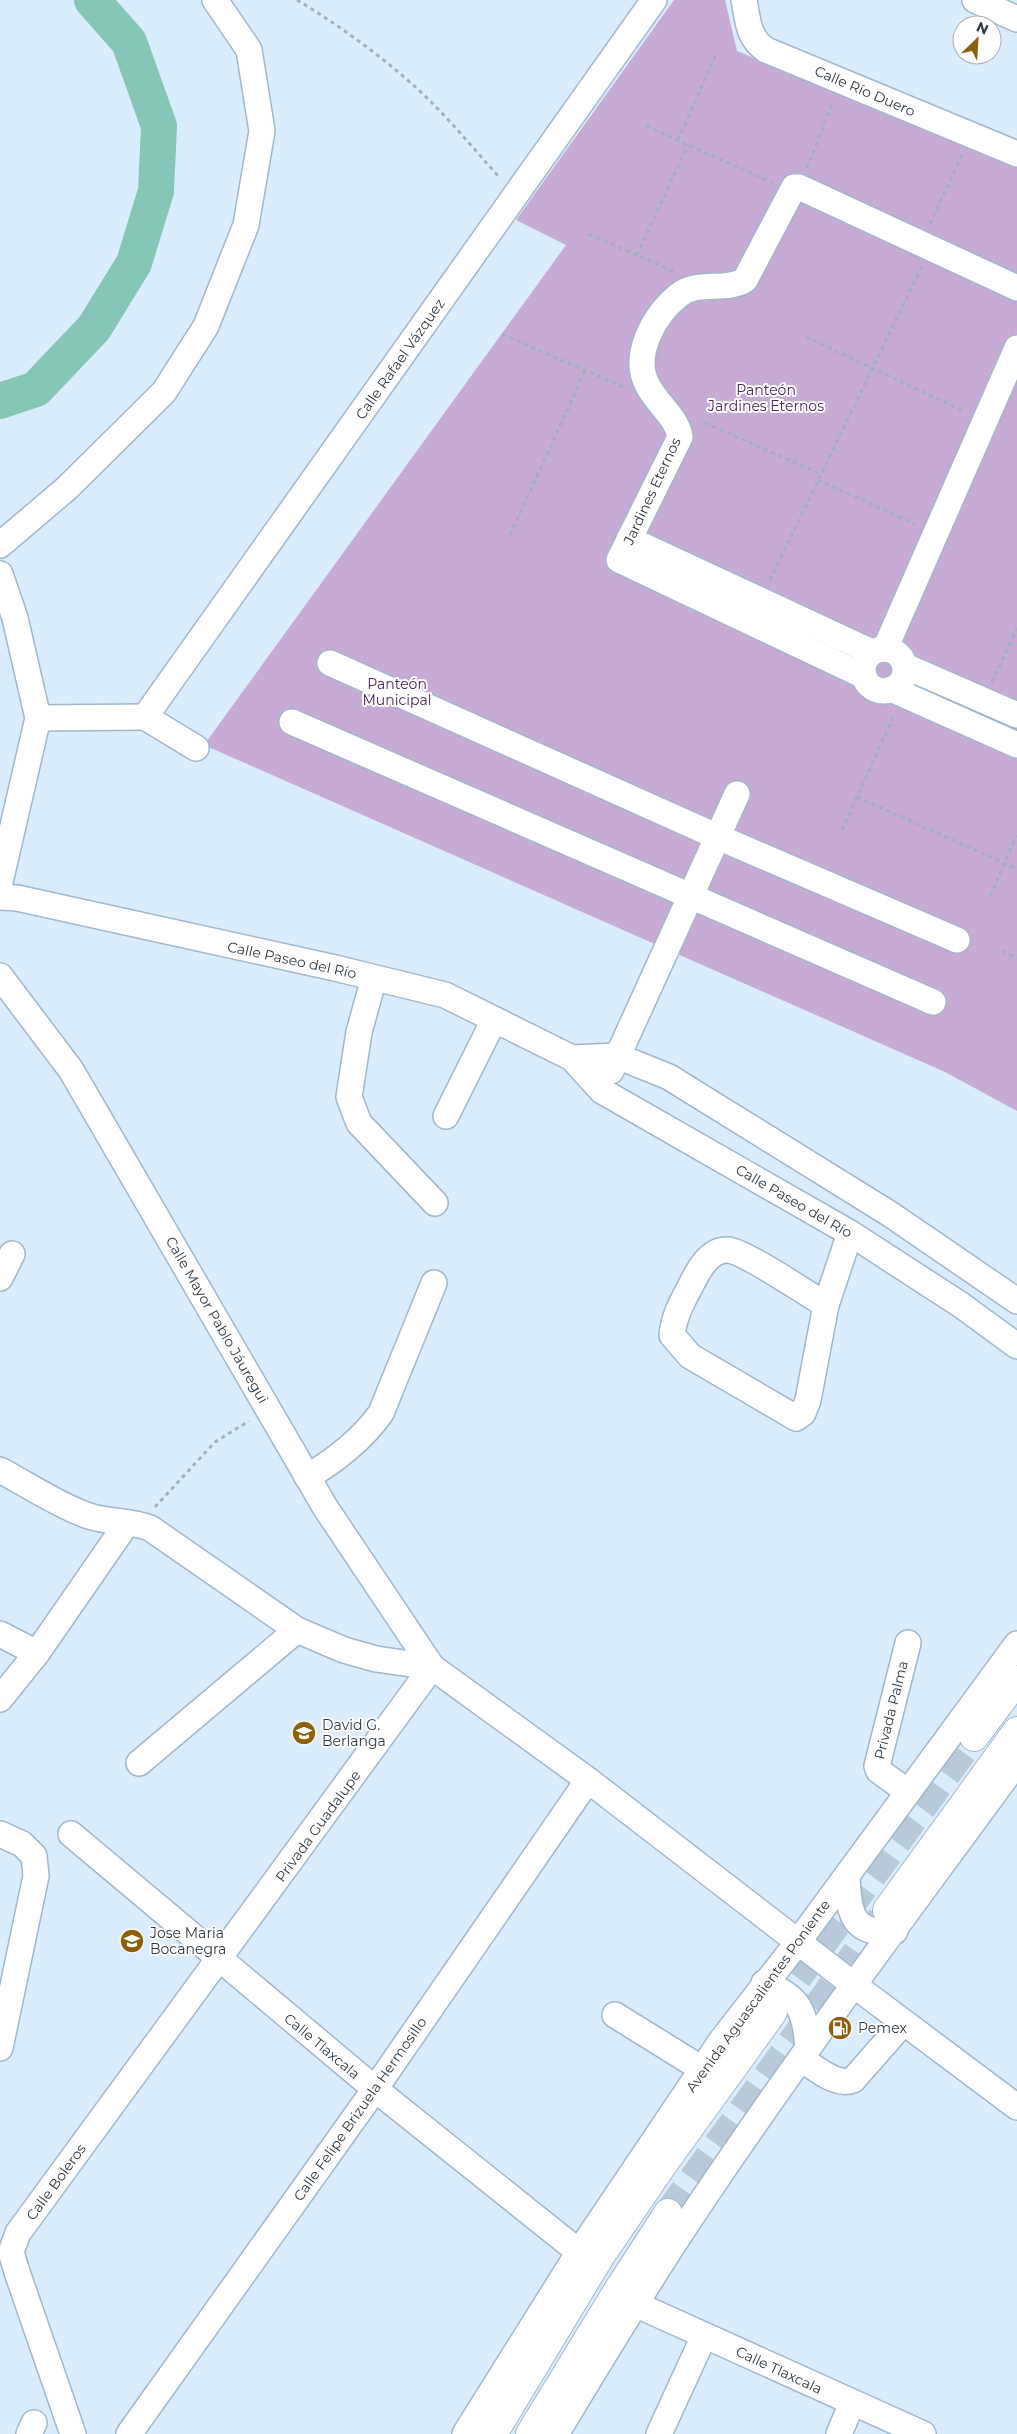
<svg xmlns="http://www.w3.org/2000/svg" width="1017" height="2434" font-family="Montserrat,sans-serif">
	<rect width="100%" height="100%" fill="#daedff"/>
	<path fill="#c7abd4" d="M 674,0 L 725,0 L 737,51 L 1017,166 L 1017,1111 L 945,1072 L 204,745 L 566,245 L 516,220 Z"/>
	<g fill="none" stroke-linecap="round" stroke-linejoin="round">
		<path stroke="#86c6b7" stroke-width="36" d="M 0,401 L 36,389 L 94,328 L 134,263 L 156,191 L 159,126 L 129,42 L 92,0"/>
		<g stroke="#b8c9d9" stroke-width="28" stroke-dasharray="28 14" stroke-linecap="butt">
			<path d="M 773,2012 L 974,1737"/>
			<path d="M 668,2213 L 886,1911"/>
		</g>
		<g stroke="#a0b7cc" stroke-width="28">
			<g id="minor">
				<path d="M 744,0 C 748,21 748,38 766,50 L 1017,154"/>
				<path d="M 975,0 L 1017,19"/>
				<path d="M 629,539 L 872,652"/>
				<path d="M 0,545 L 67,488 L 164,392 L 206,326 L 246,225 L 262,131 L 249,50 L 215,0"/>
				<path d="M 0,574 L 15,618 L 38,718 L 0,882"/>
				<path d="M 885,649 L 1017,348"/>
				<circle cx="884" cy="670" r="21"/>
				<path d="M 330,663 L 718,837 L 957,940"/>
				<path d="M 905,666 L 1017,715"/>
				<path d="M 864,676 L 619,560 L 680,437 C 677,417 657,404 648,386 C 631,356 654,315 679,295 C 698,280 726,292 745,280 L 794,187 L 799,187 L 1017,288"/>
				<path d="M 891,689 L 1017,745"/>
				<path d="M 145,717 L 654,0"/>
				<path d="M 145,717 L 196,748"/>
				<path d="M 38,718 L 145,717"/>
				<path d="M 292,722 L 933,1002"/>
				<path d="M 0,897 L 17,898 L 335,968 L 445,995 L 572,1058 L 602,1091 L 850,1233 L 961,1305 L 1017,1346"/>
				<path d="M 0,976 L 71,1070 L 325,1507 L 432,1667 L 18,2233 L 11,2252 L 17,2272 L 73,2434"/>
				<path d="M 374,978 L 359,1032 L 349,1097 L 359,1123 L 435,1203"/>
				<path d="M 572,1058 L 617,1056 L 669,1077 L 890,1214 L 1017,1301"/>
				<path d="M 611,1071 L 737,794"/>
				<path d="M 446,1116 L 494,1020"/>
				<path d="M 0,1278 L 12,1254"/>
				<path d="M 826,1305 C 809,1295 744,1251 728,1250 C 709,1249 698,1271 691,1285 C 682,1302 674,1316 672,1335 L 690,1356 L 796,1418 L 803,1413 L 808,1400 L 826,1305 L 850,1233"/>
				<path d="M 0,1470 C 28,1485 56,1504 86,1515 C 107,1523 130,1520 150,1528 L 297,1630 L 344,1650 L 376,1659 L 432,1667 L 588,1780 L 854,1985 L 1017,2107"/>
				<path d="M 307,1477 C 336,1460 361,1441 381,1413 L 434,1283"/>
				<path d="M 0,1634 L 37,1653"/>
				<path d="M 908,1643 L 877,1766 L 879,1771 L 908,1792"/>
				<path d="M 0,1699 L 37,1653 L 127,1523"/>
				<path d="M 139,1763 L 297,1630"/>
				<path d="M 0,1834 L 22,1844 L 34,1856 L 36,1876 L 0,2048"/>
				<path d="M 71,1834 L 375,2089 L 579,2252"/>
				<path d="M 847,1875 C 848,1910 851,1937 895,1931"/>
				<path d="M 764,1983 C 800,1998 805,2010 808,2048"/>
				<path d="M 615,2015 L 702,2069"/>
				<path d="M 801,2059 C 815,2067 836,2087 853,2080 L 903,2023"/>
				<path d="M 635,2304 L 923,2434"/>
				<path d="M 29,2434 L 34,2423"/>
				<path d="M 129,2434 L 375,2089 L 588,1780"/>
				<path d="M 465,2434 L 579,2252 L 721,2041 L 798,1942 L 1017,1644"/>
				<path d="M 556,2434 C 599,2363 642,2291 688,2222 C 792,2065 906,1914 1017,1762"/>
				<path d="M 659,2434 L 704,2336"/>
				<path d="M 839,2434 L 852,2403"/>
			</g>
		</g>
		<g stroke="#a0b7cc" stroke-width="30">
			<g id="major">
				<path d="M 974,1737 L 1017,1680"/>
				<path d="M 887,1910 L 1017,1731"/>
				<path d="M 493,2434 L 601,2255 L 664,2163 L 773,2012"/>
				<path d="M 530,2434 L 618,2290 L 668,2213"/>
			</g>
		</g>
		<g stroke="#a1b1c0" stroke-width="3" stroke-dasharray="4 4" stroke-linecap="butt">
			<path d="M 297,0 C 341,26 398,68 433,104 C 457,128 478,154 500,178"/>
			<path d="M 646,126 L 773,183"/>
			<path d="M 678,140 L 717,52"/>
			<path d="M 807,168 L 833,102"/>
			<path d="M 930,224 L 962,155"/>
			<path d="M 589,234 L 675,272"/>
			<path d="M 637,255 L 688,145"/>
			<path d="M 502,334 L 625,388"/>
			<path d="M 806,337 L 966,412"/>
			<path d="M 705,423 L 821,474"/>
			<path d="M 818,480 L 915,524"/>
			<path d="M 510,535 L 585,371"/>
			<path d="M 770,580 L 922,266"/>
			<path d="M 992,682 L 1017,628"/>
			<path d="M 857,797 L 1017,869"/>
			<path d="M 842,830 L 895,713"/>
			<path d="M 990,896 L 1017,835"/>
			<path d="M 1002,951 L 1017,958"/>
			<path d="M 155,1507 L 215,1442 L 249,1421"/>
		</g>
		<use href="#minor" stroke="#fff" stroke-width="25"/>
		<use href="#major" stroke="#fff" stroke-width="28"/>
	</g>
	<defs>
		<g id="school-disc" transform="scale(1.25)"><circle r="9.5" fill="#8f600b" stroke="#fff"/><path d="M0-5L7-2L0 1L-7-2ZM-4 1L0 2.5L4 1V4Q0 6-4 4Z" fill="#fff"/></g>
		<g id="fuel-disc" transform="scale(1.25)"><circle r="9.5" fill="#8f600b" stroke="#fff"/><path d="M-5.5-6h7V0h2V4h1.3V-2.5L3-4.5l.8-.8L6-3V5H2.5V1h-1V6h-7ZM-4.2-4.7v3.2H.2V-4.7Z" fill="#fff"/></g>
	</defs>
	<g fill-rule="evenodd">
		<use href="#school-disc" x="304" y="1733"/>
		<use href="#school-disc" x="132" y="1941"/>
		<use href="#fuel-disc" x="840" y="2028"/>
	</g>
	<g text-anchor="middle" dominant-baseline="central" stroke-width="4" stroke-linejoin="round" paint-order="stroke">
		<g font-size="14" fill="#2f3841" stroke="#fff">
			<text transform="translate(865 91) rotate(23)">Calle Río Duero</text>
			<text transform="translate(400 359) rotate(-55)">Calle Rafael Vázquez</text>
			<text transform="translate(652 491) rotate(-65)">Jardines Eternos</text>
			<text transform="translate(292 960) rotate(12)">Calle Paseo del Río</text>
			<text transform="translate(794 1201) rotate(30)">Calle Paseo del Río</text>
			<text transform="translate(217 1320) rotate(60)">Calle Mayor Pablo Jáuregui</text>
			<text transform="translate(891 1710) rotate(-76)">Privada Palma</text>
			<text transform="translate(318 1826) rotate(-54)">Privada Guadalupe</text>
			<text transform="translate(758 1996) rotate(-54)">Avenida Aguascalientes Poniente</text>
			<text transform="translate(322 2046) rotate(40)">Calle Tlaxcala</text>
			<text transform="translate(360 2109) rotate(-55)">Calle Felipe Brizuela Hermosillo</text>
			<text transform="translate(56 2182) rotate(-54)">Calle Boleros</text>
			<text transform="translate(779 2370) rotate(25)">Calle Tlaxcala</text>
		</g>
		<g font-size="14" fill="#4c265b" stroke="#fff">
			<text x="766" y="390">Panteón<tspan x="766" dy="16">Jardines Eternos</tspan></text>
			<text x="397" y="684">Panteón<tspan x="397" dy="16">Municipal</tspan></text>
		</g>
		<g font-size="14" fill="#2f3841" stroke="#fff" text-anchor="start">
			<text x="322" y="1725">David G.<tspan x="322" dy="16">Berlanga</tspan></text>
			<text x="150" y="1933">Jose Maria<tspan x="150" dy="16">Bocanegra</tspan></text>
			<text x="858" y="2028">Pemex</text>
		</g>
	</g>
	<g transform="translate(977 40) rotate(25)"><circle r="24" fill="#ffffff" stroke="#acafb3"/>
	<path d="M0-4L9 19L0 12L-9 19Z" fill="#8f600b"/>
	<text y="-8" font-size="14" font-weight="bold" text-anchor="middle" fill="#2f3841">N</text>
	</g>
</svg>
